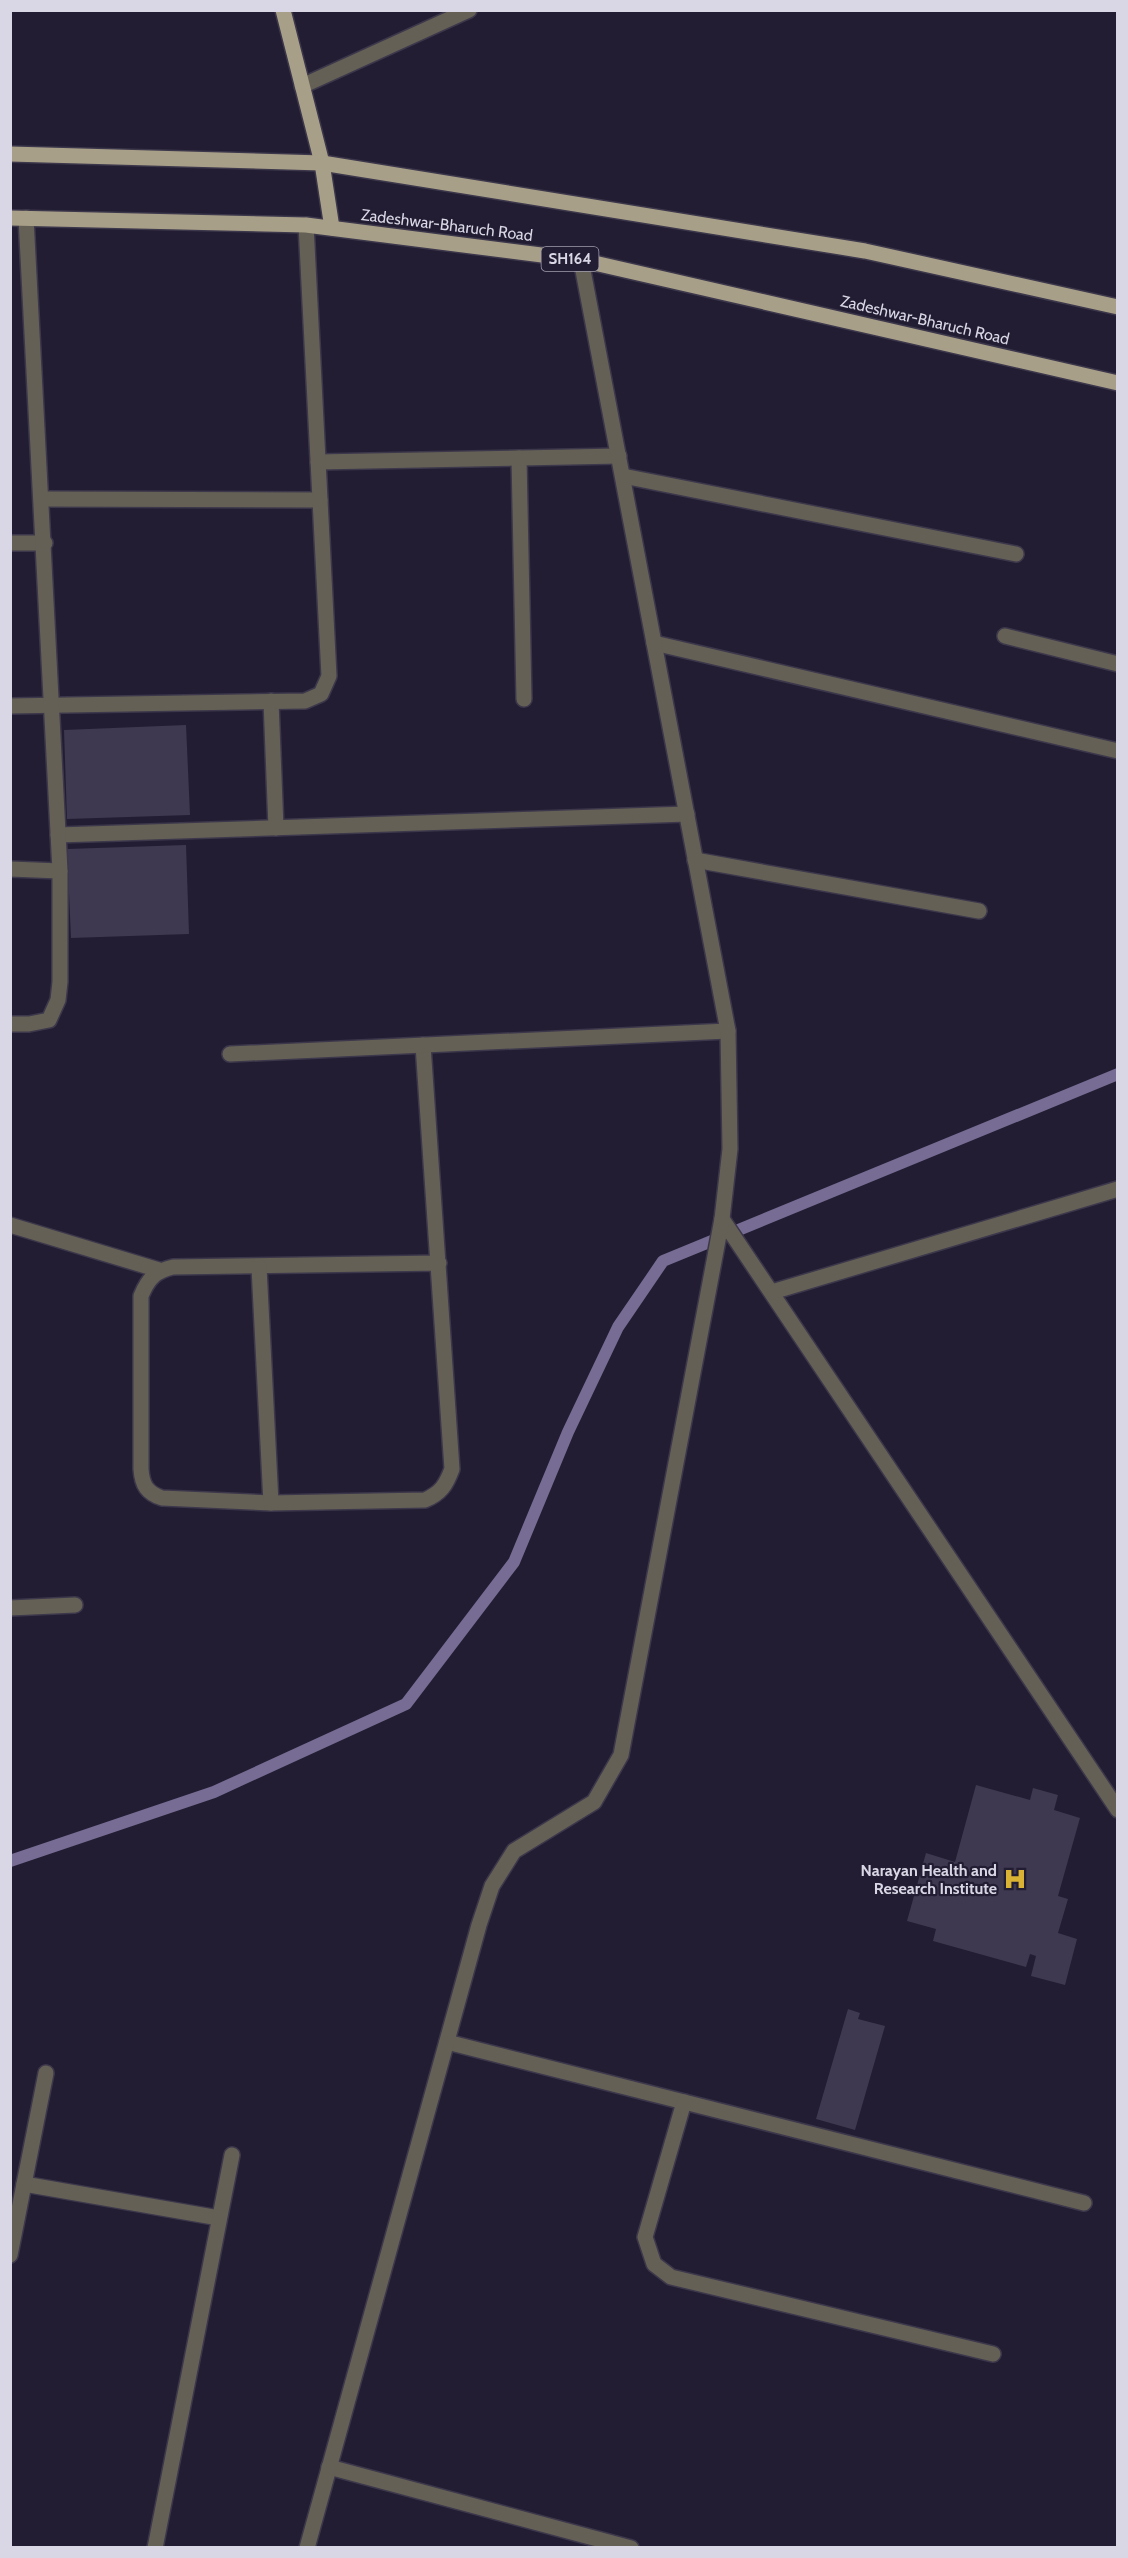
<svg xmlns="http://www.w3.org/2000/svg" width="1128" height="2558" font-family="Cabin,sans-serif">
	<rect width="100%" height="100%" fill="#221d32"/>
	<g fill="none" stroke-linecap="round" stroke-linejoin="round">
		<path stroke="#766c94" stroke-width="12" d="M 10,1861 L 214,1792 L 406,1704 L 514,1562 L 568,1432 L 618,1327 L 663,1261 L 1118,1074"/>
	</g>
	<g fill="#3e3950">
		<path d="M 186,725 L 190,815 L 67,819 L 64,730 Z"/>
		<path d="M 186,845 L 189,934 L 71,938 L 67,849 Z"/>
		<path d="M 976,1785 L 1030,1800 L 1033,1788 L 1058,1795 L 1054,1810 L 1080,1818 L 1058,1896 L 1068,1899 L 1058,1933 L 1077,1939 L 1065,1985 L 1031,1976 L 1036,1956 L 1030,1954 L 1026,1967 L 933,1941 L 936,1929 L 907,1921 L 926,1853 L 955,1862 Z"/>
		<path d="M 848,2009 L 860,2013 L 858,2019 L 885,2026 L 855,2130 L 816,2119 Z"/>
	</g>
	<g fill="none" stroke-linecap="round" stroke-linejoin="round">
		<g stroke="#3c374b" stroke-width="18">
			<g id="minor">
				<path d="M 302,86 L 469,10"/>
				<path d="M 519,458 L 524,699"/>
				<path d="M 318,462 L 619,456"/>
				<path d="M 623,476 L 1016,554"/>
				<path d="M 42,499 L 320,500"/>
				<path d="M 10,543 L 45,543"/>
				<path d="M 1005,636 L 1118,664"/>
				<path d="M 654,643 L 1118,751"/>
				<path d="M 271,701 L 276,828"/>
				<path d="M 10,706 L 305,701 L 321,694 L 329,676 L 306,225"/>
				<path d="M 58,835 L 687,814"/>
				<path d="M 695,860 L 979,911"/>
				<path d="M 10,869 L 60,871"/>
				<path d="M 10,1024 L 29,1024 L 49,1020 L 58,1000 L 60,982 L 60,871 L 26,218"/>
				<path d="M 423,1045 L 452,1469 C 446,1485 441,1493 425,1500 L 271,1503 L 162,1498 C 147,1493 142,1485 141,1469 L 141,1296 C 148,1279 155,1271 173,1267 L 439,1263"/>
				<path d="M 230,1054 L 728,1031"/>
				<path d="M 722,1219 L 1118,1810"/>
				<path d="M 10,1225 L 159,1270"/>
				<path d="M 259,1267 L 271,1503"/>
				<path d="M 772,1292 L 1118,1189"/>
				<path d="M 10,1608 L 75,1605"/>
				<path d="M 447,2042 L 1084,2203"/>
				<path d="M 684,2102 L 645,2237 L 654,2264 L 671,2277 L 993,2354"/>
				<path d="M 24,2184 L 219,2218"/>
				<path d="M 10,2255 L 46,2073"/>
				<path d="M 329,2467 L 631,2548"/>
				<path d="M 155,2548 L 232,2155"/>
				<path d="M 307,2548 L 479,1925 L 492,1886 L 514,1851 L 594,1802 L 621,1755 L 722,1219 L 730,1149 L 728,1031 L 581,260"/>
			</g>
		</g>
		<g stroke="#3c374b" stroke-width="18">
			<g id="major">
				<path d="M 283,10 L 322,163 L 332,228"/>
				<path d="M 10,154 L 322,163 L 865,251 L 1118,307"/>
				<path d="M 10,218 L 306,225 L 581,260 L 1118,383"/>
			</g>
		</g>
		<use href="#minor" stroke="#646055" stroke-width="15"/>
		<use href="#major" stroke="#a89f88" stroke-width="15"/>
	</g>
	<defs>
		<g id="hospital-bare" transform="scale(1.8)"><path d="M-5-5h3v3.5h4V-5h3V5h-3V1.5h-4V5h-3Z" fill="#dab334" stroke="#221d32" stroke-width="2.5" paint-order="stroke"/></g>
	</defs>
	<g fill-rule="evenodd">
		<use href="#hospital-bare" x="1015" y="1879"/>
	</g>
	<g text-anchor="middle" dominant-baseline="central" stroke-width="4.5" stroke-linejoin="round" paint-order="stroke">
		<rect fill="#221d32" stroke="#a29faf" stroke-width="1.5" x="541.5" y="247" width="57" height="24" rx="4.5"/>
		<g font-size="15" font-weight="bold" fill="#d9d7e5">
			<text x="570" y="259">SH164</text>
		</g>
		<g font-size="16" fill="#d9d7e5" stroke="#221d32">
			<text transform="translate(447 225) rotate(7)">Zadeshwar-Bharuch Road</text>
			<text transform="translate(925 320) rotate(13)">Zadeshwar-Bharuch Road</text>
		</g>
		<g font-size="16" font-weight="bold" fill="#d9d7e5" stroke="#221d32" text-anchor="end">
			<text x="997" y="1870">Narayan Health and<tspan x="997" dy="18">Research Institute</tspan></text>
		</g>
	</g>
	<rect width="1128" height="2558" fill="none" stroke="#d9d7e5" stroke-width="24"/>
</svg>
